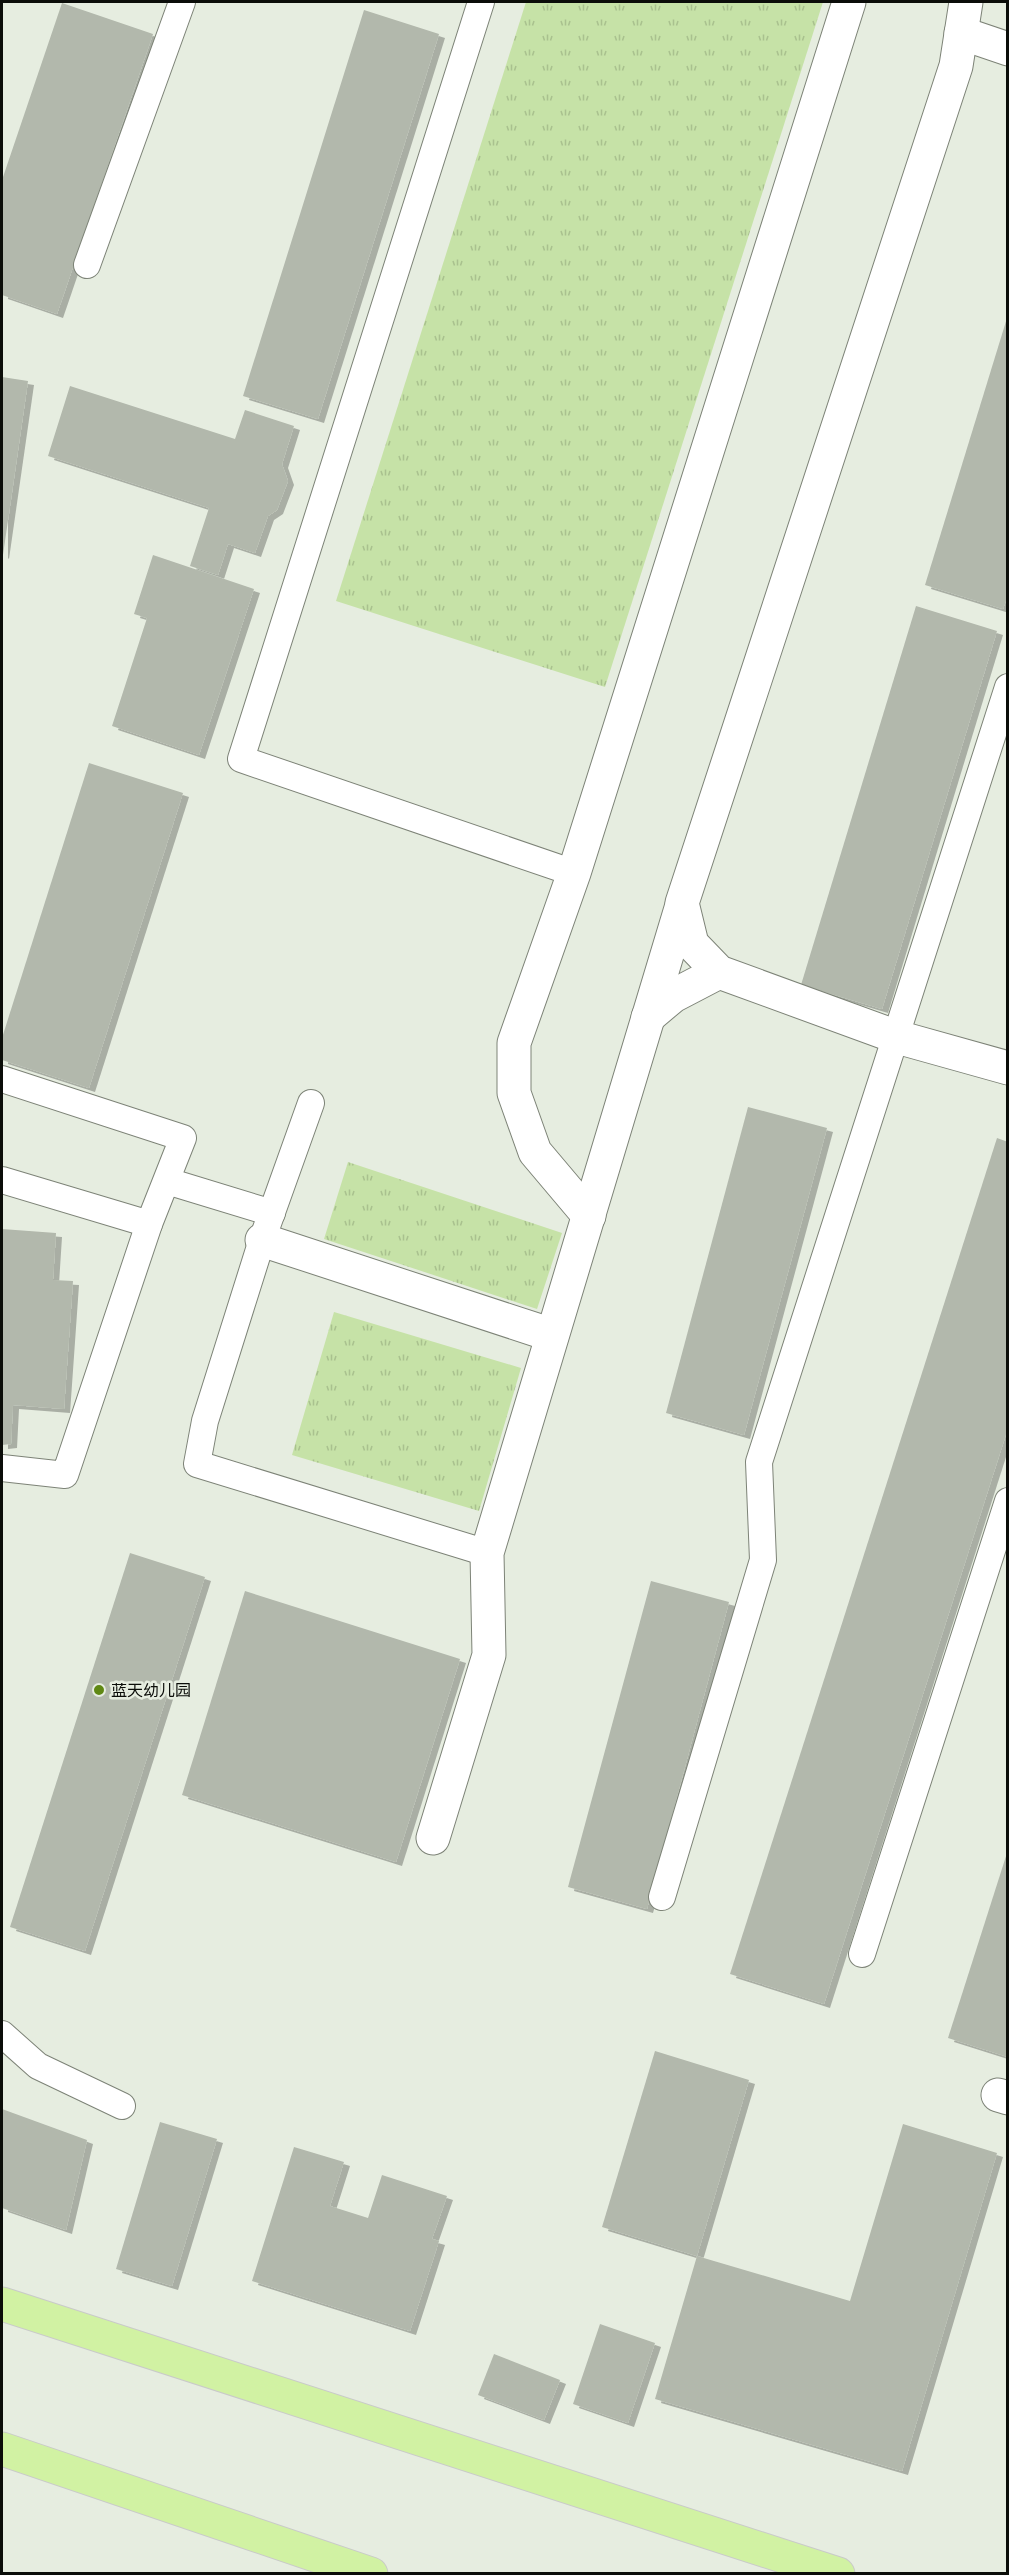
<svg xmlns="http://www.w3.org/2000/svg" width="1009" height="2575" font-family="'Titillium Web','Noto Sans SC',sans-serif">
	<defs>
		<pattern id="grass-tufts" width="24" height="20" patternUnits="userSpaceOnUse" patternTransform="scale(1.5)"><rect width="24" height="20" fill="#c6e2a7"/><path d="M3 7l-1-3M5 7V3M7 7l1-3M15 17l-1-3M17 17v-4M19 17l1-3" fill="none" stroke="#a9c18e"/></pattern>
		<filter id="shadow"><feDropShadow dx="6" dy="4" stdDeviation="0" flood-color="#0004"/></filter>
	</defs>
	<rect width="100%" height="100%" fill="#e6ede0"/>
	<g fill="url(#grass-tufts)">
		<path d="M 526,2 L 823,2 L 605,687 L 336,601 Z"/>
		<path d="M 348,1162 L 562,1233 L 537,1309 L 324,1239 Z"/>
		<path d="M 334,1312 L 521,1368 L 479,1511 L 292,1455 Z"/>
	</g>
	<g fill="#b2b8ac" filter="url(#shadow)">
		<path d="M 62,3 L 153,34 L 57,314 L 2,295 L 2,180 Z"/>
		<path d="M 364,10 L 439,34 L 318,419 L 243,396 Z"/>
		<path d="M 1007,318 L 1008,595 L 1003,609 L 925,585 Z"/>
		<path d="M 2,377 L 28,381 L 3,555 L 2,554 Z"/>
		<path d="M 70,386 L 235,439 L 245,410 L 294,426 L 282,464 L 288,481 L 277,510 L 268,516 L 255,553 L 228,544 L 218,575 L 190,566 L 209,508 L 48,456 Z"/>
		<path d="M 153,555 L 254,589 L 199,755 L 112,726 L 147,618 L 134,614 Z"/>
		<path d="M 916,606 L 997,631 L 882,1009 L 801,985 Z"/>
		<path d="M 89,763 L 183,793 L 89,1088 L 2,1060 L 2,1038 Z"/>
		<path d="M 748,1107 L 827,1128 L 744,1435 L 666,1413 Z"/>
		<path d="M 997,1138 L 1008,1142 L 1008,1428 L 824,2004 L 730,1974 Z"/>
		<path d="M 2,1229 L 56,1233 L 53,1280 L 73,1281 L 64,1409 L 13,1405 L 11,1444 L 2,1445 Z"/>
		<path d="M 130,1553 L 205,1577 L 85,1951 L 10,1927 Z"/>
		<path d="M 651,1581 L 729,1602 L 647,1909 L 568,1887 Z"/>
		<path d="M 245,1591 L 460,1659 L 396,1862 L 182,1795 Z"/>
		<path d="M 1007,1853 L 1008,1853 L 1008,2057 L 948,2038 Z"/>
		<path d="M 655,2051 L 749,2080 L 697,2256 L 602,2227 Z"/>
		<path d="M 2,2109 L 87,2140 L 66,2230 L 2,2208 Z"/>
		<path d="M 160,2122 L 217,2139 L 172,2286 L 116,2269 Z"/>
		<path d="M 903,2124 L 997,2153 L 902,2471 L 655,2399 L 697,2256 L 850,2301 Z"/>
		<path d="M 294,2147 L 344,2162 L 330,2206 L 368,2218 L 382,2175 L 447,2196 L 432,2239 L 439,2241 L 410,2331 L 252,2281 Z"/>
		<path d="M 600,2324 L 655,2343 L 628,2423 L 573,2404 Z"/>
		<path d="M 494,2354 L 560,2380 L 544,2420 L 478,2395 Z"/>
	</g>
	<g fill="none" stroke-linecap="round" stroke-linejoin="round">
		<g stroke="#7d8377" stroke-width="28">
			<g id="lane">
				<path d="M 481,2 L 241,759 L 574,873"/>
				<path d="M 87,265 L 182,2"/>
				<path d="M 2,1079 L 183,1138 L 149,1224 L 2,1180"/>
				<path d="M 311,1103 L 262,1240 L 205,1421 L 197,1464 L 487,1553"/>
				<path d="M 167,1181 L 272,1213"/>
				<path d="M 2,1468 L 65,1475 L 149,1224"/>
				<path d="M 662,1897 L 763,1560 L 759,1462 L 1008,687"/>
				<path d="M 862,1954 L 1008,1501"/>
				<path d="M 2,2034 L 38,2066 L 122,2106"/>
			</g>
		</g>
		<g stroke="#7d8377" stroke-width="35">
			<g id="street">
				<path d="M 966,2 L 956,66 L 682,903 L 692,944 L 719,972 L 897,1037 L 1008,1068"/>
				<path d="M 961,33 L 1008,49"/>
				<path d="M 648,1017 L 673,996 L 719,972"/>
				<path d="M 589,1216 L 535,1152 L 514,1093 L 514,1043 L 574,873 L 849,2"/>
				<path d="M 262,1240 L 552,1335"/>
				<path d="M 433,1838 L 489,1655 L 487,1553 L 682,905"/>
				<path d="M 998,2095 L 1008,2098"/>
			</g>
		</g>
		<g stroke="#c9cac9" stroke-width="35">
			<g id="primary">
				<path d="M 2,2304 L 838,2574"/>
				<path d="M 2,2449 L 371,2574"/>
			</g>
		</g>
		<use href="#lane" stroke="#fff" stroke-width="26"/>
		<use href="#street" stroke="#fff" stroke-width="33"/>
		<use href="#primary" stroke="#d1f2a3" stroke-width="33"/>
	</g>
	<circle fill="#5f8814" stroke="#e6ede0" stroke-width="2" cx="99" cy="1690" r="6"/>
	<g text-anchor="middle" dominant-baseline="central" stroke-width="5" stroke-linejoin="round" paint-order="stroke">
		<g font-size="16" fill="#0b0d09" stroke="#e6ede0" text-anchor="start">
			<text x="111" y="1690">蓝天幼儿园</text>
		</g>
	</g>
	<rect width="1009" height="2575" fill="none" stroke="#0b0d09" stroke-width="6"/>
</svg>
